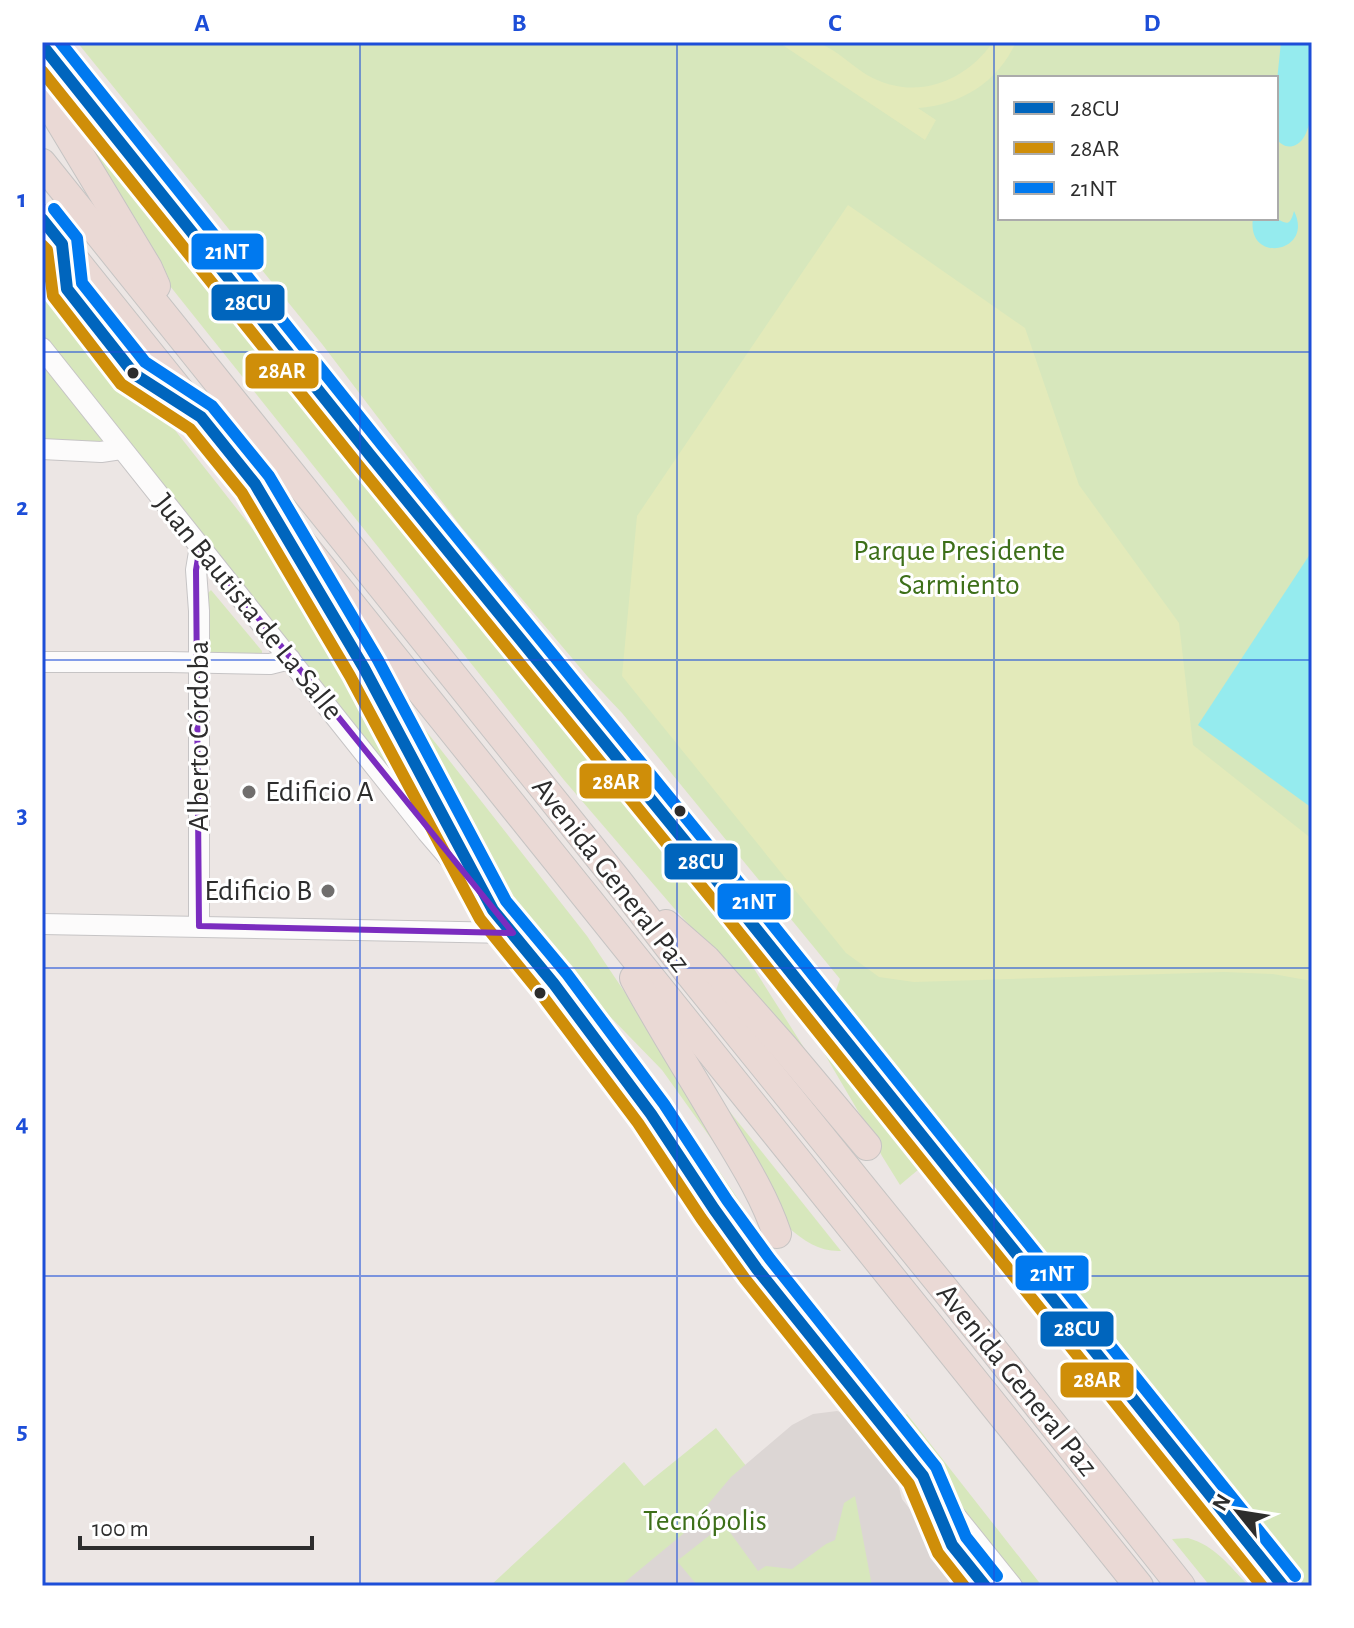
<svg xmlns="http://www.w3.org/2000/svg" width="1354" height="1628" font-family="'Alegreya Sans',sans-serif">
	<rect width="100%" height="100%" fill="#ece6e4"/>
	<g fill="#d7e7bc" fill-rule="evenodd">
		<path d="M 77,42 L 1312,42 L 1312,1586 L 1296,1586 L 875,1064 L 830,1007 L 840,979 L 622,713 L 588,677 L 462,528 L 322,344 ZM 1000,78 L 1276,78 L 1276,218 L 1000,218 Z"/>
		<path d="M 42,59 L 711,894 L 732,934 L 813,1062 L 673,907 L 564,780 L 170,286 L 42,72 Z"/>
		<path d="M 42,267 L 133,382 L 145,392 L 292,579 L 353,666 L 443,836 L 236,586 L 93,397 L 42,335 Z"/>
		<path d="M 42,361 L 105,440 L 101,446 L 42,443 Z"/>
		<path d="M 211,590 L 262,651 L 262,656 L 210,654 L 208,593 Z"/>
		<path d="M 383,676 L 587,936 L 665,1052 L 735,1172 L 662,1070 L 560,965 L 492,890 Z"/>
		<path d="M 797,997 L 1270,1586 L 1265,1586 L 925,1164 L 900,1185 L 882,1156 L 865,1123 L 793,1000 Z"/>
		<path d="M 630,1055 L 651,1075 L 680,1113 L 779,1260 L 789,1282 L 789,1288 L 896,1421 L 907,1414 L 1042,1586 L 1024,1586 L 759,1256 L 621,1062 Z"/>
		<path d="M 714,1092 L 841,1251 C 820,1252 804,1241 789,1228 Z"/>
		<path d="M 716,1428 L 766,1491 L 849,1469 L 944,1586 L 490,1586 L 624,1462 L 644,1486 Z"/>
		<path d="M 1188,1538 C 1216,1546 1229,1566 1249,1586 L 1210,1586 L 1172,1539 Z"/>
	</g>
	<g fill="#e3eaba">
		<path d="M 778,42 C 790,42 810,38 821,44 C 838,51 852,66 867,75 C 914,102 964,83 993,42 L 1016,42 C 998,82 961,105 918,108 L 936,120 L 925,140 Z"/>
		<path d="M 848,205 L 1025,328 L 1079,485 L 1179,623 L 1193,745 L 1312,839 L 1312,981 L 1273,974 L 1224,972 L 914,982 L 879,977 L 846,953 L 622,676 L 637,516 Z"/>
	</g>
	<path fill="#dcd6d4" d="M 837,1411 L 859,1417 L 867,1423 L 889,1448 L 902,1499 L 971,1586 L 872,1586 L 855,1496 L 844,1503 L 835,1540 L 826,1544 L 792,1569 L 766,1566 L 758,1571 L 724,1524 L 677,1561 L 697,1585 L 696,1586 L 620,1586 L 683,1534 L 731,1477 L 792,1425 L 813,1414 Z"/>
	<g fill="#95ebee">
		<path d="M 1281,42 L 1312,42 C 1312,64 1320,140 1293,146 C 1286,148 1281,144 1276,139 L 1276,90 Z"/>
		<path d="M 1294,211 C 1315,253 1246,265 1253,218 C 1259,218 1269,216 1274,218 C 1285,221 1289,230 1294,211 Z"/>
		<path d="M 1312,551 L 1312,808 L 1198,725 Z"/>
	</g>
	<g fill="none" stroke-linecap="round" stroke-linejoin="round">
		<g stroke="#c6c4c5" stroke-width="22">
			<g id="minor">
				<path d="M 42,45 L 370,455 L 732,899 L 1283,1586"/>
				<path d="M 42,348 L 427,832 L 527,949 L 651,1114 L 714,1209 L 757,1269 L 1012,1586"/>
				<path d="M 42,449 L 101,452 L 121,449"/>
				<path d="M 42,662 L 168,662 L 270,664 L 290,659"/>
				<path d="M 42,924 L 513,933"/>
				<path d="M 199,926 L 199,611 L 196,570 L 200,546"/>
			</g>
		</g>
		<g stroke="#c6c4c3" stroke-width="30">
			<g id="highway">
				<path d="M 42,92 L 148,268 L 156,286"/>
				<path d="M 42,163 L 618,881 L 688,972 L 985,1339 L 1181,1586"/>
				<path d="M 42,219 L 1139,1586"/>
				<path d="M 309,574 L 364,668 L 493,910"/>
				<path d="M 666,924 L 706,959 L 784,1047 L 867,1146"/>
				<path d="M 634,978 C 661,1028 692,1076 721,1126 C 742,1161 764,1195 777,1234"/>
			</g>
		</g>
		<use href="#minor" stroke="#fcfbfb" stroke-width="20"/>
		<use href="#highway" stroke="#ead9d5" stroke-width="28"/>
		<g stroke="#fff" stroke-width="18">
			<g id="bus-1">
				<path d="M 42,45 L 370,455 L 732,899 L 1283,1586"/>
				<path d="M 42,219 L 62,244 L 67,289 L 134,374 L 201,417 L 255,484 L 364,668 L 493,910 L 554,984 L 651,1114 L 714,1209 L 757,1269 L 923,1476 L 952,1545 L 985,1586"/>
			</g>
		</g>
		<g stroke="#fff" stroke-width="18">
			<g id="bus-2">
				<path d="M 42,71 L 358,465 L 720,909 L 1262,1586"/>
				<path d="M 42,245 L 47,250 L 53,296 L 121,384 L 190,429 L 242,493 L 350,676 L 480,919 L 541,994 L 638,1123 L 701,1218 L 745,1279 L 909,1484 L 938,1553 L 964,1586"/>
			</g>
		</g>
		<g stroke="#fff" stroke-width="18">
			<g id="bus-3">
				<path d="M 60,42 L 382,445 L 744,889 L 1295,1576"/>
				<path d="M 54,209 L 77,238 L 82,283 L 145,362 L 212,406 L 269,476 L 378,660 L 506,901 L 567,974 L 664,1104 L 727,1200 L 770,1259 L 936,1467 L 966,1537 L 997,1576"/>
			</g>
		</g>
		<use href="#bus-1" stroke="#0065bd" stroke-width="12"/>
		<use href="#bus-2" stroke="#cf8e09" stroke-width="12"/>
		<use href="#bus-3" stroke="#0079ef" stroke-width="12"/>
	</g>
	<path fill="none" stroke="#7b2cbf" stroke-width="6" stroke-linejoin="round" d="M 200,546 L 513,933 L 199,926 L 196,570 Z"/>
	<path fill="none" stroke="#1d4ed8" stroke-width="2" stroke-opacity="0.55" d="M 360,42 L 360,1586M 677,42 L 677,1586M 994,42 L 994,1586M 42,352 L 1312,352M 42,660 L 1312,660M 42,968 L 1312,968M 42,1276 L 1312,1276"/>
	<g fill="#2d2d2d" stroke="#fff" stroke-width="3">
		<circle cx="133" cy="373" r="7"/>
		<circle cx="680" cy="811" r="7"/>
		<circle cx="540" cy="993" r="7"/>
	</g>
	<g fill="#706e6d" stroke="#fff" stroke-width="3">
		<circle cx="249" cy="792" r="8"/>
		<circle cx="328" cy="891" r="8"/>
	</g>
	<g text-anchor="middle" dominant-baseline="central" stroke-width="6" stroke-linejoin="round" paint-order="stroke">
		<g font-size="30" fill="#3d6f19" stroke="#fff">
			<text x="959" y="551">Parque Presidente<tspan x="959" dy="34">Sarmiento</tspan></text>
			<text x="705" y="1521">Tecnópolis</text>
		</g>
		<g font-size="30" fill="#2d2d2d" stroke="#fff">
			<text transform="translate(248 607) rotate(51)">Juan Bautista de La Salle</text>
			<text transform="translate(199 736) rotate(-90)">Alberto Córdoba</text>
			<text transform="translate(611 875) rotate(52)">Avenida General Paz</text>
			<text transform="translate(1017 1380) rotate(51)">Avenida General Paz</text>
		</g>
		<g font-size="30" fill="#2d2d2d" stroke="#fff" text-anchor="start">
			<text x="265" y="792">Edificio A</text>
			<text x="312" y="891" text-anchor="end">Edificio B</text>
		</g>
	</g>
	<g stroke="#fff" stroke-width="3">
		<rect x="190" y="232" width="75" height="39" rx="8" fill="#0079ef"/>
		<rect x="210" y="283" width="76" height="39" rx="8" fill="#0065bd"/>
		<rect x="244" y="352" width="76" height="38" rx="8" fill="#cf8e09"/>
		<rect x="578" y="762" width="75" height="38" rx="8" fill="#cf8e09"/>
		<rect x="663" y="842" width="76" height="39" rx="8" fill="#0065bd"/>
		<rect x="716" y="882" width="76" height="39" rx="8" fill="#0079ef"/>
		<rect x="1014" y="1254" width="76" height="38" rx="8" fill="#0079ef"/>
		<rect x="1039" y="1310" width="76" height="38" rx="8" fill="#0065bd"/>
		<rect x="1059" y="1361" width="76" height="38" rx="8" fill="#cf8e09"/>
	</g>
	<g font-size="22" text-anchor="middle" font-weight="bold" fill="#fff">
		<text x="227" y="259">21NT</text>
		<text x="248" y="310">28CU</text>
		<text x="282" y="378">28AR</text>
		<text x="616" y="789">28AR</text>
		<text x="701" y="869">28CU</text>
		<text x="754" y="909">21NT</text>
		<text x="1052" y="1281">21NT</text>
		<text x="1077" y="1336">28CU</text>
		<text x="1097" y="1387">28AR</text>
	</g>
	<rect width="1354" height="1628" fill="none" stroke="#ffffff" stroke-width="88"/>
	<rect x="998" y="76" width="280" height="144" fill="#ffffff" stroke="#ababab" stroke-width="2"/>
	<rect x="1014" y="102" width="40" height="12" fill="#0065bd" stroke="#ababab" stroke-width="2"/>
	<text x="1070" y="116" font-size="24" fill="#2d2d2d">28CU</text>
	<rect x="1014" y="142" width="40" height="12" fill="#cf8e09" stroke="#ababab" stroke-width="2"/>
	<text x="1070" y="156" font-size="24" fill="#2d2d2d">28AR</text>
	<rect x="1014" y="182" width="40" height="12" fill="#0079ef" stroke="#ababab" stroke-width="2"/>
	<text x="1070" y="196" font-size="24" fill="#2d2d2d">21NT</text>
	<g transform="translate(1238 1512) rotate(300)" stroke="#ffffff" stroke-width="6" paint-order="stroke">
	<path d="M0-6L14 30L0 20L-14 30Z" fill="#2d2d2d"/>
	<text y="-12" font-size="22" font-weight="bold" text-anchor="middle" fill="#2d2d2d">N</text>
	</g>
	<path d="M80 1536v12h232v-12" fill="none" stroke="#2d2d2d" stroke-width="4"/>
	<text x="92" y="1536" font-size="24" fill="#2d2d2d" stroke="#ffffff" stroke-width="6" paint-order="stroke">100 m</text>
	<rect x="44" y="44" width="1266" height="1540" fill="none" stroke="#1d4ed8" stroke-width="3"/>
	<g font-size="26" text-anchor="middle" font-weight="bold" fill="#1d4ed8">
		<text x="202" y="31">A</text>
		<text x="519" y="31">B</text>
		<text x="835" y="31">C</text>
		<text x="1152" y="31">D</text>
		<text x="22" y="207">1</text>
		<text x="22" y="515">2</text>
		<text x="22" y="823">3</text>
		<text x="22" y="1131">4</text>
		<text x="22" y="1439">5</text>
	</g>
</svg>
